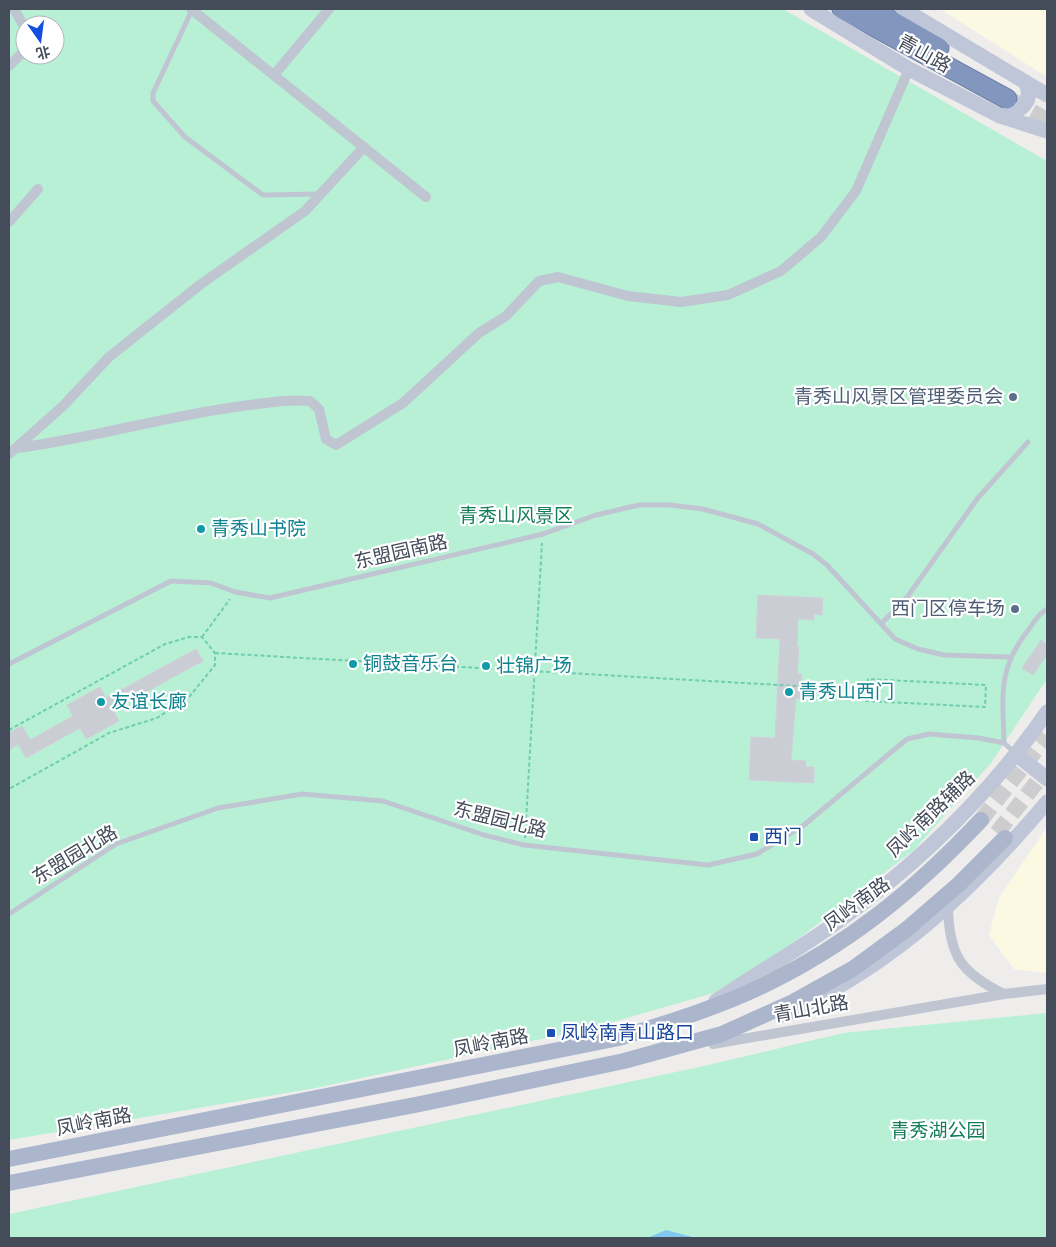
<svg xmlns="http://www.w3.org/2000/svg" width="1056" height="1247" font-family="Signika,'Noto Sans SC',sans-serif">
	<rect width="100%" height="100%" fill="#efedec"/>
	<g fill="#fcf9e3">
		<path d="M 940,9 L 1047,9 L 1047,77 Z"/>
		<path d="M 1047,827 L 1047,973 L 1014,969 L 989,935 L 999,898 Z"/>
	</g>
	<g fill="#b8f0d6" fill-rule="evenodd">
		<path d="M 9,9 L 783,9 L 1047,161 L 1047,679 L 991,763 L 914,850 L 793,943 L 714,993 L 588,1029 L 316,1088 L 9,1140 ZM 25,25 L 55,25 L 55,55 L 25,55 Z"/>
		<path d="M 1047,1013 L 1047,1238 L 9,1238 L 9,1214 L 704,1066 L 843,1033 Z"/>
	</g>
	<path fill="#83c7ee" d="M 666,1230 L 696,1238 L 647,1238 Z"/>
	<g fill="#cbcdd5" stroke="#d0d1d8">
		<path d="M 758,595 L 823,598 L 822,615 L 814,614 L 814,620 L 798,619 L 797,647 L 799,647 L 797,674 L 802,674 L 801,699 L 796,698 L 791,760 L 806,761 L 806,767 L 814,767 L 814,783 L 749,780 L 751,737 L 775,738 L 780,639 L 756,638 Z"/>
		<path d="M 1041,640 L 1047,645 L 1047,655 L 1033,675 L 1022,668 Z"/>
		<path d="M 196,649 L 203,661 L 113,710 L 119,721 L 86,739 L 80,728 L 26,758 L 18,744 L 9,750 L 9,733 L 22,726 L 30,740 L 73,716 L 67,705 L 100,687 L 106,698 Z"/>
	</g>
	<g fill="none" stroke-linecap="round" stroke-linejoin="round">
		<g stroke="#cdcdcf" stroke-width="16" stroke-dasharray="16 8" stroke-linecap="butt">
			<path d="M 981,820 L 1047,736"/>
			<path d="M 997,833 L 1047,769"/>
		</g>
		<path stroke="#cdcdcf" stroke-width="19" stroke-dasharray="19 9" stroke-linecap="butt" d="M 1007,99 L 1047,122"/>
		<g stroke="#6d80a9" stroke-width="21">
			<g id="highway">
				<path d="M 842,9 L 1007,99"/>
				<path d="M 871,9 L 939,48"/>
			</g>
		</g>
		<g stroke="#6fceae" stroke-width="2" stroke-dasharray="4 2.5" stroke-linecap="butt">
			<path d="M 202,637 L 230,599"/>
			<path d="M 215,653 L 867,690 L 866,701 L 985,707 L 986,685 L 868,679 L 867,690"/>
			<path d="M 9,730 L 165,644 L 189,637 L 202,637 L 215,653 L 215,665 L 190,696 L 157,718 L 109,733 L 9,789"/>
			<path d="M 525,838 L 542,543"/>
		</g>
		<g stroke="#bfc6d2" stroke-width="5">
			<path d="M 192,10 L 153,93 L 153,101 L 185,137 L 263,195 L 320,194"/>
			<path d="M 881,624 L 908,596 L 977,499 L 1028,442"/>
			<path d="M 9,664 L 171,581 L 211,583 L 235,592 L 270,598 L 543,534 L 596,515 L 639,505 L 670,505 L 703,509 L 758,524 L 813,554 L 827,565 L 895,639 L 918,649 L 944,655 L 1009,657"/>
			<path d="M 1014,752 L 1004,743 C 1003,695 997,669 1029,629 C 1034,622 1039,613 1047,609"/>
			<path d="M 9,914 L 116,844 L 218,808 L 302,794 L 383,801 L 484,835 L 524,845 L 708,865 L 757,854 L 804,825 L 907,739 L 929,734 L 979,738 L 1004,743"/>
		</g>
		<g stroke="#bfc6d2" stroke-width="10">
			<path d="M 14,9 L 25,28"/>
			<path d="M 191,9 L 426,197"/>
			<path d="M 9,66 L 25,50"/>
			<path d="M 274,75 L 329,9"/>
			<path d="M 9,222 L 38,189"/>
			<path d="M 17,448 C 93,438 166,416 242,406 C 265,403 287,399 310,401 L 319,409 L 326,439 L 336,445 L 403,403 L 479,333 L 506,316 L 539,281 L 558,277 L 628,296 L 681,302 L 728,295 L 781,271 L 821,237 L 856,191 L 909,69"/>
			<path d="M 9,454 L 63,406 L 109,357 L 201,284 L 305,211 L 364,147"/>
			<path d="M 948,907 C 949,956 961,973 1004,994"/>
			<path d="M 713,1044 L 1004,994 L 1047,989"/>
		</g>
		<g stroke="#bec6d7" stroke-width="15">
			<path d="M 811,9 L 909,69 L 1000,116 L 1047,131"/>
			<path d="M 903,9 L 1047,95"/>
			<path d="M 1001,116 C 1019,113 1036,102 1025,82"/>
			<path d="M 1017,755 L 1047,779"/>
			<path d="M 716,1001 C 757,973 800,949 840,920 C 920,862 991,793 1047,712"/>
			<path d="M 783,1015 C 890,968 973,890 1047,802"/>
		</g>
		<g stroke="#abb6cd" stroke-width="16">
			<path d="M 9,1159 L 619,1038 C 666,1023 713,1009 758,988 C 847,946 914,891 981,820"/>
			<path d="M 9,1183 L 420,1104 L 624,1061 L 722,1034 L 793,1002 L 854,968 L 907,929 L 959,884 L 1005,838"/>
		</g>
		<use href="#highway" stroke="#8296be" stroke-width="19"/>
	</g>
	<g fill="#5c6f8a" stroke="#fff" stroke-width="2">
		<circle cx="1013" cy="397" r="5"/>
		<circle cx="1015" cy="609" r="5"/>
	</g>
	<g fill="#0f9aa8" stroke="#fff" stroke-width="2">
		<circle cx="201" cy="529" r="5"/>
		<circle cx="353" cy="664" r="5"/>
		<circle cx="486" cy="666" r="5"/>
		<circle cx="789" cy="692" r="5"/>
		<circle cx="101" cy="702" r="5"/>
	</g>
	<g fill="#1a4fb4" stroke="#fff" stroke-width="2">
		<rect x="749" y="832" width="10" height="10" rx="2.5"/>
		<rect x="546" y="1028" width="10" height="10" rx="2.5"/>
	</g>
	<g text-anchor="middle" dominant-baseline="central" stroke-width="4.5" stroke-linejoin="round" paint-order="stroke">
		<g font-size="19" fill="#444c5a" stroke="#fff">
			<text transform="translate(924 54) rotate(29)">青山路</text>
			<text transform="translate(401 552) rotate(-13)">东盟园南路</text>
			<text transform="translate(931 814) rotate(-44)">凤岭南路辅路</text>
			<text transform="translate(500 820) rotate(14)">东盟园北路</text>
			<text transform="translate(75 855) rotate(-31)">东盟园北路</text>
			<text transform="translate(857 904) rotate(-36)">凤岭南路</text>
			<text transform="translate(811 1009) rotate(-10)">青山北路</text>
			<text transform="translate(491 1043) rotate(-11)">凤岭南路</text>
			<text transform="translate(94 1122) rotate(-11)">凤岭南路</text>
		</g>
		<g font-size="19" fill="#4e5e75" stroke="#fff" text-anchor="end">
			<text x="1003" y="397">青秀山风景区管理委员会</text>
			<text x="1005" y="609">西门区停车场</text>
		</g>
		<g font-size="19" fill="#137d59" stroke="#fff">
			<text x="516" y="516">青秀山风景区</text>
			<text x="938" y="1131">青秀湖公园</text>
		</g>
		<g font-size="19" fill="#0d838f" stroke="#fff" text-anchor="start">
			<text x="211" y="529">青秀山书院</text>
			<text x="363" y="664">铜鼓音乐台</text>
			<text x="496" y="666">壮锦广场</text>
			<text x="799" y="692">青秀山西门</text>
			<text x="111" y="702">友谊长廊</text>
		</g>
		<g font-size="19" fill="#164399" stroke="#fff" text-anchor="start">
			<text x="764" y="837">西门</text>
			<text x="561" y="1033">凤岭南青山路口</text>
		</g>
	</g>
	<rect width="1056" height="1247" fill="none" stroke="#444c5a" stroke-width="20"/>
	<g transform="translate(40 40) rotate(166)"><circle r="24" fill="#ffffff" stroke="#b4b7bd"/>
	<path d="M0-4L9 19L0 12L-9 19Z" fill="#134de2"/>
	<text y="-8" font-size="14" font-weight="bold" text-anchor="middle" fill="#444c5a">北</text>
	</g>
</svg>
